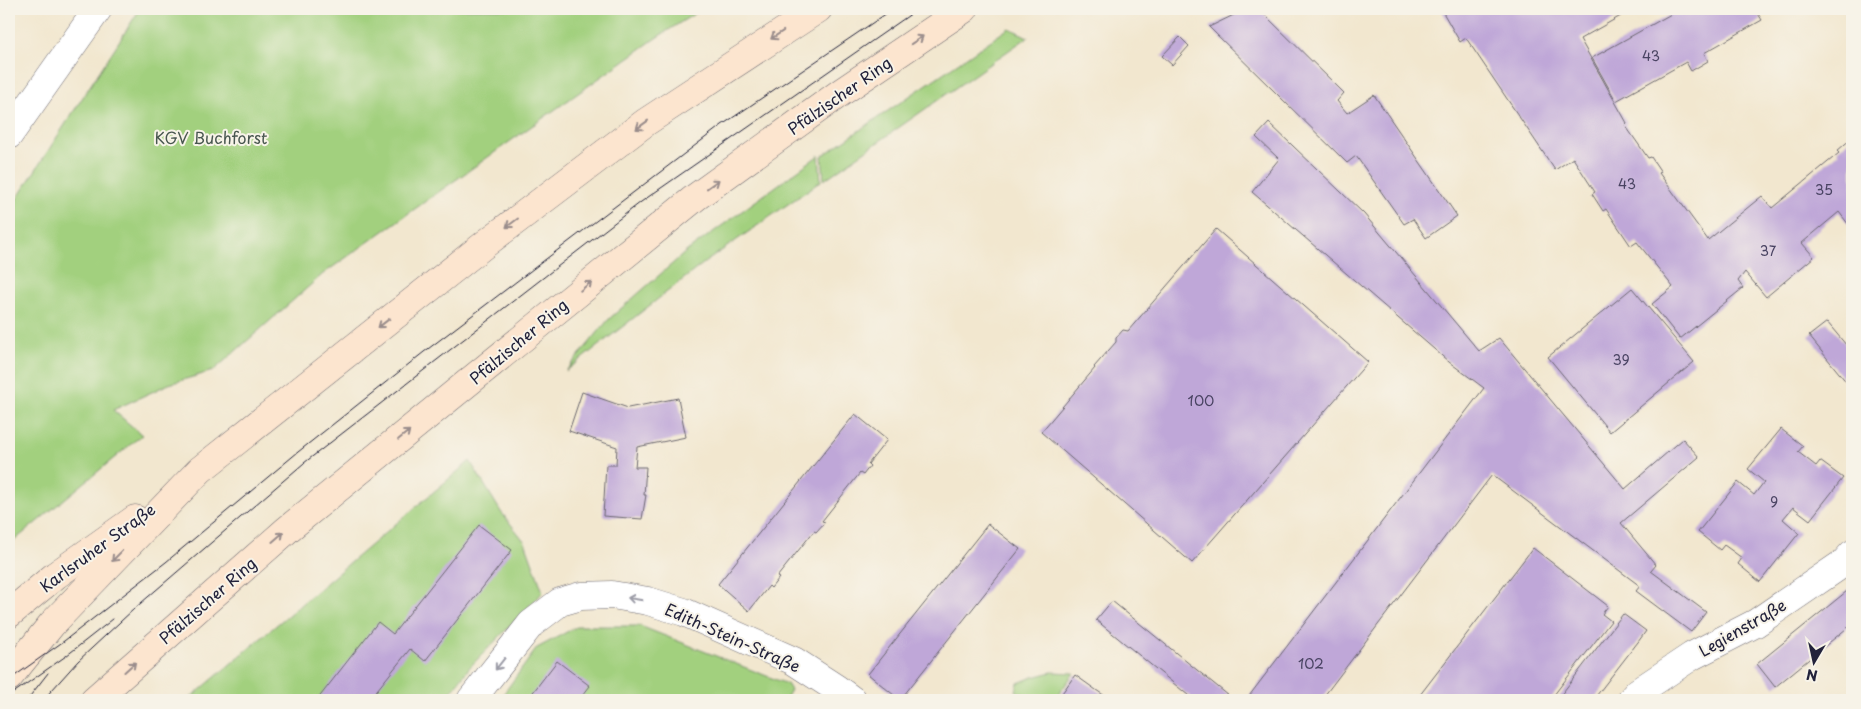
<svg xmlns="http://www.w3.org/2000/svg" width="1861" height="709" font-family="'Playpen Sans',sans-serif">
	<rect width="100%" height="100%" fill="#f7f3e8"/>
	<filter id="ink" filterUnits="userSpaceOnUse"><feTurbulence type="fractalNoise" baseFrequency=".02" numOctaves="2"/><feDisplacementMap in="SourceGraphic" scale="10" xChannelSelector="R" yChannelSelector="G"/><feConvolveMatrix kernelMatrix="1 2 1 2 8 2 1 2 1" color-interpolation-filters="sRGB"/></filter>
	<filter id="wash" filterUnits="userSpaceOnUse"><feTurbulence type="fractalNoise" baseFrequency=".0096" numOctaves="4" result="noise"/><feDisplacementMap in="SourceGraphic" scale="20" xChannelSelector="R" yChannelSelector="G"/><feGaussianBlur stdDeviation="1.12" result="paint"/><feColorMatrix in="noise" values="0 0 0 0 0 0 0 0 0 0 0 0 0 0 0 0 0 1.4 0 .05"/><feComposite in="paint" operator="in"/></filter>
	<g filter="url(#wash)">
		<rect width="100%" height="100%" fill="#f2e7cf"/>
		<g fill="#a2d07e" stroke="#62795c">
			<path d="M 140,9 L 702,9 L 656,38 L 323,274 L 213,371 L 169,384 L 113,410 L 142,435 L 9,545 L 9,211 Z"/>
			<path d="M 1009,28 L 1028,37 L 824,180 L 822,156 Z"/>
			<path d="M 819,155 L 821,181 L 704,263 L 566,371 L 609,319 L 687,251 Z"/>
			<path d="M 470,461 L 501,512 L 525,542 L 543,592 L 469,668 L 445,700 L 188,700 Z"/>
			<path d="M 578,626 L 640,626 L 787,684 L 791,690 L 785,700 L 499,700 L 537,648 Z"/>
			<path d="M 1052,672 L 1074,673 L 1058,695 L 1064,700 L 1036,700 L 1016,691 L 1018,683 L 1033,677 Z"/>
		</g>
		<g id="blocks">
			<g fill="#bfa7d8">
				<path d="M 1246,9 L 1259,9 L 1344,93 L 1337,101 L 1347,113 L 1374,95 L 1457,216 L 1426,238 L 1413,219 L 1404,224 L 1356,156 L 1347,163 L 1209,27 Z"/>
				<path d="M 1441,9 L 1633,9 L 1580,39 L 1627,123 L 1625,125 L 1648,158 L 1651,157 L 1661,172 L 1659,173 L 1708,240 L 1762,196 L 1772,208 L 1839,153 L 1837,151 L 1852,138 L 1852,229 L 1839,212 L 1802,243 L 1814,257 L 1766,297 L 1745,272 L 1738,281 L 1743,288 L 1680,339 L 1652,304 L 1673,287 L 1637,242 L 1631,246 L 1606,209 L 1603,211 L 1592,194 L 1595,192 L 1573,158 L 1555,170 L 1466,38 L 1460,42 Z"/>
				<path d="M 1680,9 L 1755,9 L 1762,20 L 1704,53 L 1708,61 L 1691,71 L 1686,62 L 1616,101 L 1592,58 Z"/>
				<path d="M 1180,37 L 1189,46 L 1172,65 L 1162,56 Z"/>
				<path d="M 1269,123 L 1364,214 L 1479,351 L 1499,338 L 1625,489 L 1683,439 L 1699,457 L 1621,523 L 1656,565 L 1651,571 L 1706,612 L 1691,632 L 1636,591 L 1640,586 L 1492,475 L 1321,700 L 1246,700 L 1484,388 L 1449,362 L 1252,192 L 1279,159 L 1256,137 Z"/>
				<path d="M 1216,229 L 1368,362 L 1192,563 L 1041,432 L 1095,368 L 1094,367 L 1116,342 L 1116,338 L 1123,330 L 1128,331 Z"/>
				<path d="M 1632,288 L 1694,362 L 1610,432 L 1548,357 Z"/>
				<path d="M 1827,322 L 1852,352 L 1852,389 L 1809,336 Z"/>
				<path d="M 582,392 L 628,408 L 678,398 L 686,437 L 637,447 L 635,467 L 646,467 L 644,495 L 646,495 L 642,519 L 603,516 L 606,465 L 616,465 L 617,447 L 569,431 Z"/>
				<path d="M 855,414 L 887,440 L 868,464 L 870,466 L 863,475 L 860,473 L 822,521 L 825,522 L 816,532 L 814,531 L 777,577 L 779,578 L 771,588 L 769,586 L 749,611 L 718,584 Z"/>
				<path d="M 1781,429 L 1803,446 L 1798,452 L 1816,466 L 1820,461 L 1843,478 L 1810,520 L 1793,507 L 1783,519 L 1799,533 L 1760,582 L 1738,564 L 1742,558 L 1724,545 L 1720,550 L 1698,532 L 1738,482 L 1754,495 L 1764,482 L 1748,469 Z"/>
				<path d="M 988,524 L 1020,549 L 900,700 L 868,674 Z"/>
				<path d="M 479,525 L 512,550 L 425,661 L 410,649 L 369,700 L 317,700 L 378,622 L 393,634 Z"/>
				<path d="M 1533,548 L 1608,606 L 1602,614 L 1611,621 L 1550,700 L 1416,700 Z"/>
				<path d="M 1852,587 L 1852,624 L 1775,687 L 1757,664 Z"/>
				<path d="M 1112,601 L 1123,610 L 1234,700 L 1194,700 L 1107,629 L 1096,620 Z"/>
				<path d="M 1623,614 L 1646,631 L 1638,642 L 1593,700 L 1557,700 Z"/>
				<path d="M 557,661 L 590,686 L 579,700 L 527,700 Z"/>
				<path d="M 1075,675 L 1096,690 L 1111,700 L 1066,700 L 1060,696 Z"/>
			</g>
		</g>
	</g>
	<g filter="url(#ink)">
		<use href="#blocks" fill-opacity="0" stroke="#6b676f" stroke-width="1"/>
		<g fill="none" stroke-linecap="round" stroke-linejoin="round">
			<g stroke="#6b676f" stroke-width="29">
				<g id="street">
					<path d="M 9,135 L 98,9"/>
					<path d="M 471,700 L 531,624 L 560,602 L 581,596 L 612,595 L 648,601 L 684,612 L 794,661 L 837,689 L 852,700"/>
					<path d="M 1631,700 L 1638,692 L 1692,656 L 1756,623 L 1845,562 L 1852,554"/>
				</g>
			</g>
			<g stroke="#6b676f" stroke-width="29">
				<g id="secondary">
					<path d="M 9,614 L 56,575 L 135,519"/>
					<path d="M 9,677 L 52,624 L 200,470 L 489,241 L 646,122 L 818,9"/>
					<path d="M 94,700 L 288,529 L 696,197 L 840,93 L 964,9"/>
				</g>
			</g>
			<use href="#street" stroke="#fff" stroke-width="28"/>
			<use href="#secondary" stroke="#fce5cf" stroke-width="28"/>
			<g stroke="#22223b" stroke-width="1">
				<path d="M 9,680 L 64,641 L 166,562 L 298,452 L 424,352 L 546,259 L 722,125 L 893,9"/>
				<path d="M 9,696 L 66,656 L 113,619"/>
				<path d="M 27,700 L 48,673"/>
				<path d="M 43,700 L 78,661 L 134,609 L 304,463 L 641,202 L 918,9"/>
			</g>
			<path stroke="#22223b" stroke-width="4" d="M 9,15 L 14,9"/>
		</g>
		<defs><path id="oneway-shaft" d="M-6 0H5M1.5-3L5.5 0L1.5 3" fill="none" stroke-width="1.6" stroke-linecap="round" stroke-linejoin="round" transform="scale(1.25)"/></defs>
		<g stroke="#9a8d8c">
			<use href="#oneway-shaft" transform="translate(777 35) rotate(147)"/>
			<use href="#oneway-shaft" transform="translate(917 40) rotate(-34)"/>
			<use href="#oneway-shaft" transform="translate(642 125) rotate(144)"/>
			<use href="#oneway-shaft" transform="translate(713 184) rotate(-36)"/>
			<use href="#oneway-shaft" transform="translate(512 223) rotate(143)"/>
			<use href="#oneway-shaft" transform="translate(586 286) rotate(-39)"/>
			<use href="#oneway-shaft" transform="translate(384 323) rotate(142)"/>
			<use href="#oneway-shaft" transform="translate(404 435) rotate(-39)"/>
			<use href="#oneway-shaft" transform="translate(278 537) rotate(-41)"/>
			<use href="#oneway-shaft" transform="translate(117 556) rotate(134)"/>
			<use href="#oneway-shaft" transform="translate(130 667) rotate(-42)"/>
		</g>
		<g stroke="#9c9ca7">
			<use href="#oneway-shaft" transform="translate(635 599) rotate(-171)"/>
			<use href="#oneway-shaft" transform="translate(500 664) rotate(128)"/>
		</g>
	</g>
	<g text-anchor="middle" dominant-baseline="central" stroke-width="4" stroke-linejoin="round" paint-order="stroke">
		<g font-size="14" fill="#494362">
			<text x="1651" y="55">43</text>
			<text x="1627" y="183">43</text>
			<text x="1824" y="189">35</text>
			<text x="1768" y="250">37</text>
			<text x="1621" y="359">39</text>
			<text x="1201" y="400">100</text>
			<text x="1774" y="501">9</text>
			<text x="1311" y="663">102</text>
		</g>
		<g font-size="16" fill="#22223b" stroke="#f7f3e8">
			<text transform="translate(839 95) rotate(-35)">Pfälzischer Ring</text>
			<text transform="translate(518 341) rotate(-40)">Pfälzischer Ring</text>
			<text transform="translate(97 547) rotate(-36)">Karlsruher Straße</text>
			<text transform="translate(207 600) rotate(-41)">Pfälzischer Ring</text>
			<text transform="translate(1742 627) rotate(-30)">Legienstraße</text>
			<text transform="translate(733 637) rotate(24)">Edith-Stein-Straße</text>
		</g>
		<g font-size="16" fill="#48564f" stroke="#f7f3e8">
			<text x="211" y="137">KGV Buchforst</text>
		</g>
	</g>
	<rect width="1861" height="709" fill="none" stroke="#f7f3e8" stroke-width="30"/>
	<g transform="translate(1814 662) rotate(189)" stroke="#f7f3e8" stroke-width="4" paint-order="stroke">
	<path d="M0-4L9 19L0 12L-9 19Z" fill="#22223b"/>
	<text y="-8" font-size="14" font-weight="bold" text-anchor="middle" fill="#22223b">N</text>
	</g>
</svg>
